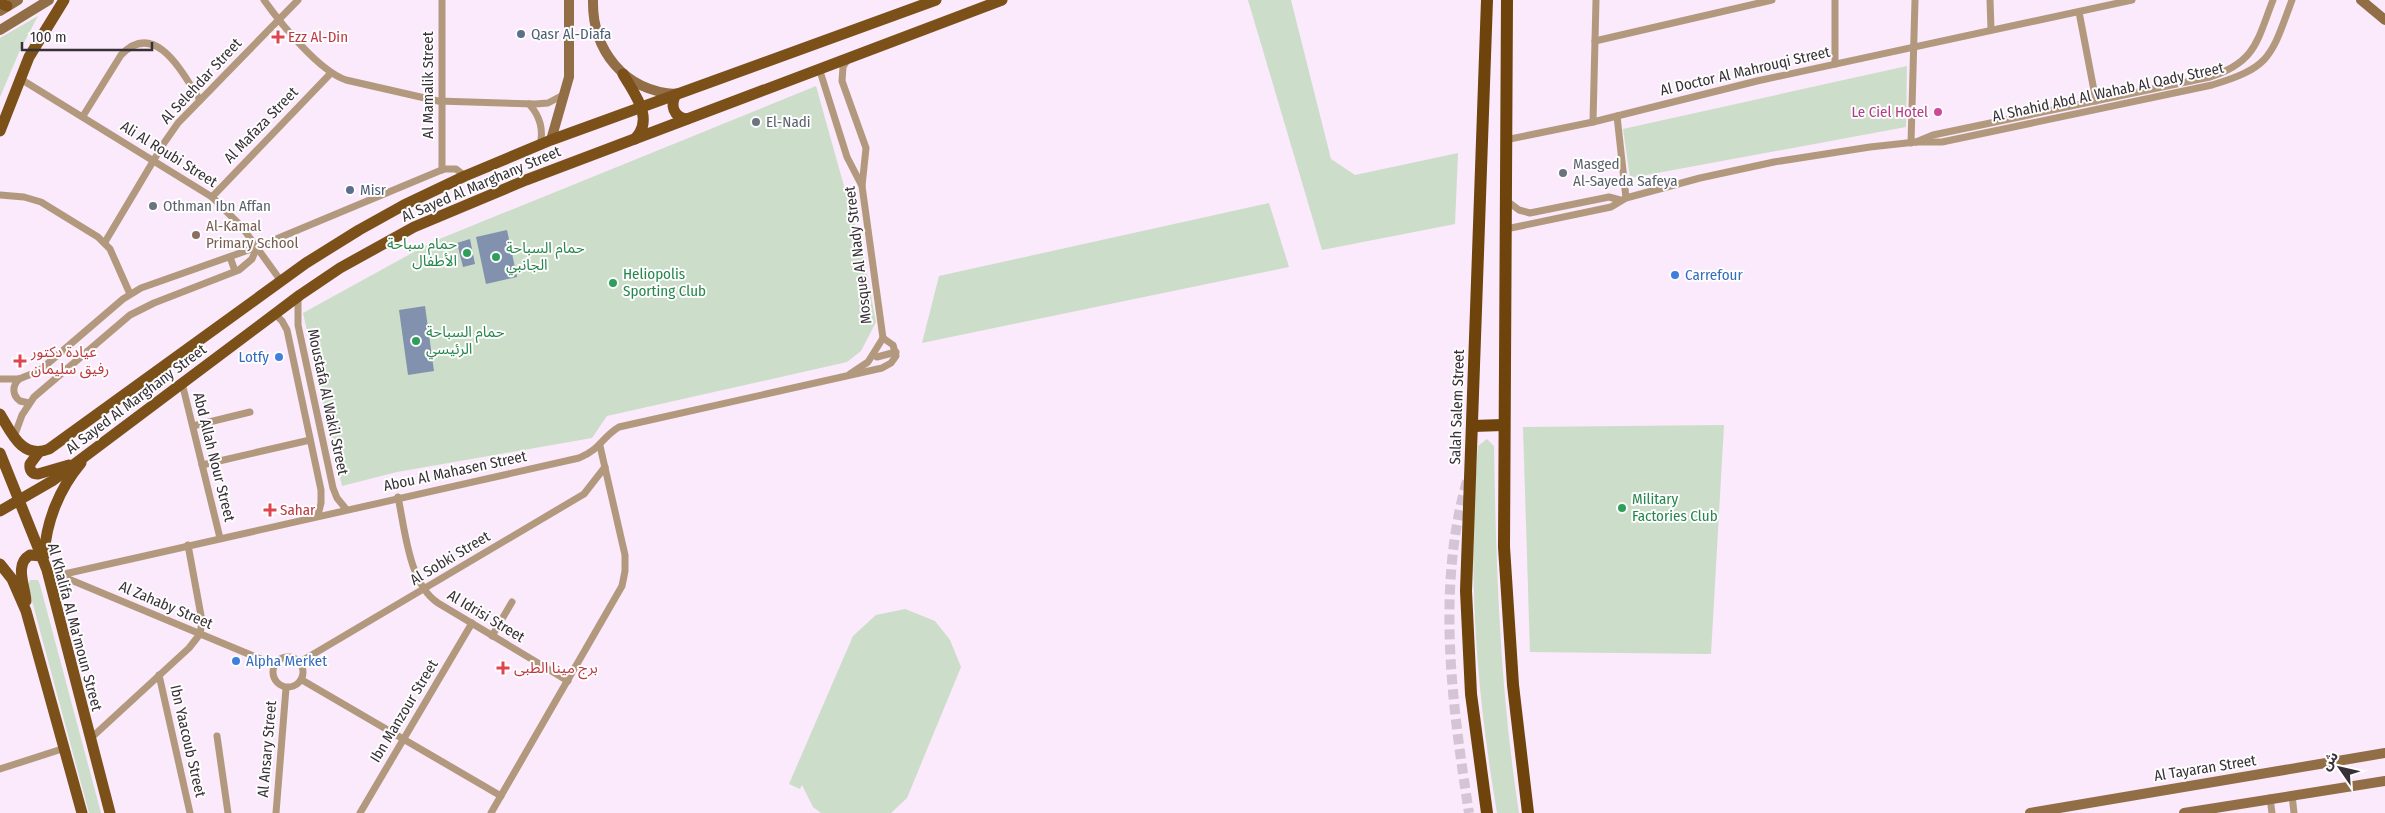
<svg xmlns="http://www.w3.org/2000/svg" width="2385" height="813" font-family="'Fira Sans Condensed','Noto Sans Arabic',sans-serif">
	<rect width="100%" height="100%" fill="#fbe9fc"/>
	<g fill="#ccdec9">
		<path d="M 1248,0 L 1291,0 L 1331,159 L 1355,175 L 1458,153 L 1455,224 L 1322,250 Z"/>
		<path d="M 38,16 L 20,50 L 0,97 L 0,38 Z"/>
		<path d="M 1907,66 L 1906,127 L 1630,178 L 1623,129 Z"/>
		<path d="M 816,86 L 863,254 L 876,322 L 861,351 L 847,362 L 607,416 L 592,438 L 397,472 L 342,486 L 303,313 L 432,242 Z"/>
		<path d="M 1269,203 L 1289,267 L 922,343 L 939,276 Z"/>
		<path d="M 1724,425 L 1711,654 L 1530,652 L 1523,427 Z"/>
		<path d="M 1487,439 L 1494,446 C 1496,569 1500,691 1519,813 L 1497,813 C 1476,689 1467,571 1478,446 Z"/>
		<path d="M 30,580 L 38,580 L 40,585 L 101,813 L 89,813 L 28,586 Z"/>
		<path d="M 905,609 L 935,621 L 950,640 L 961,667 L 907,798 L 891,813 L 821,813 L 813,807 L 802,785 L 800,789 L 789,784 L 853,636 L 876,615 Z"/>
	</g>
	<g fill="#8291ad">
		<path d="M 507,230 L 517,277 L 486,284 L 476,237 Z"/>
		<path d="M 470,239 L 475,264 L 463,267 L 457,243 Z"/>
		<path d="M 425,306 L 434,371 L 408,375 L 399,310 Z"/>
	</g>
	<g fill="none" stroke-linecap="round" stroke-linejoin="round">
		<path stroke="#d4c4d5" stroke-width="10" stroke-dasharray="10 5" stroke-linecap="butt" d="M 1467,481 C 1436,588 1452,704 1469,813"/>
		<g stroke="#b2997e" stroke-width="7">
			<path d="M 264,0 C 281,24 319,71 346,80 L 438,101 L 535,104 L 548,103 L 565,94"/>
			<path d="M 1990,0 L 1991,29"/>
			<path d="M 2079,12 L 2096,101"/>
			<path d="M 1595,41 L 1772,0"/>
			<path d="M 848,59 L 843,67 L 842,81 L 866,148 L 862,186 L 883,338"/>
			<path d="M 1835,64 L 1835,0"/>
			<path d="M 819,68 L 847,157 L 862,186"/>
			<path d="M 19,78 L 212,197 L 242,227 L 281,281"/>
			<path d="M 529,104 C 540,116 544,129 540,145"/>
			<path d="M 83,116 L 121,55 C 156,18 184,76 200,100"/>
			<path d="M 1617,116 L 1626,198"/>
			<path d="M 1593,122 L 1596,0"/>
			<path d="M 1505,140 L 1593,122 L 1757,81 L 2132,0"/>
			<path d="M 1916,142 L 1933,135 L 2210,77 C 2256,62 2257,41 2273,0"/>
			<path d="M 1911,143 L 1915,0"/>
			<path d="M 442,170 L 442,0"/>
			<path d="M 0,195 L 24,197 L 41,202 L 98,237 L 110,249 L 130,294"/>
			<path d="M 212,197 L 331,73"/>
			<path d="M 1507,201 L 1519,210 L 1530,213 L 1609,197 L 1620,200"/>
			<path d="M 1506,229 L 1611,207 L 1626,198 L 1700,178 L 1774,162 L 1870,147 L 1916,142 L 1942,142 L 2212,85 C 2272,67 2271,56 2292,0"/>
			<path d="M 105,242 L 164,143 L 178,123 L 298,0"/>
			<path d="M 230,257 L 235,271"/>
			<path d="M 298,296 L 298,325 L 333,488 L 337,498 L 346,509"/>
			<path d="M 275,314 L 282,321 L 287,330 L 321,490 L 321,503 L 318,515"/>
			<path d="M 877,357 L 896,352"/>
			<path d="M 850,374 L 868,362 L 883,338"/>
			<path d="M 0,379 L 19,379 L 39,371 L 123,299 L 141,288 L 257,247 L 444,169 L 456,169 L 465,176"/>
			<path d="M 19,379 C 12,386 12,395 20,401 L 29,403"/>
			<path d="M 182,383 L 220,538"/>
			<path d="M 193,426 L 250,412"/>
			<path d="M 14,437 L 22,415 L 34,397 L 130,315 L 154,303 L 239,270 L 252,259 L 257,247"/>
			<path d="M 202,465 L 310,440"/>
			<path d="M 398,497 C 405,530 409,584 438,603 L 568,681"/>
			<path d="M 47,570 L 275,665"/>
			<path d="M 60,575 L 579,458 C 600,450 602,437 619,427 L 882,368 L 891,363 L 896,356 L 893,345 L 883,338"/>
			<path d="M 492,636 L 512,602"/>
			<circle cx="288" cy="672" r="15"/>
			<path d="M 300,662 L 584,494 L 605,467"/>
			<path d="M 159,675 L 190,813"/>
			<path d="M 302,680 L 501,796"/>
			<path d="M 217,736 L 228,813"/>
			<path d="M 90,739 L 189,648 L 200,634 L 202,621 L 188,545"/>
			<path d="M 0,769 L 65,748"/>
			<path d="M 2292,795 L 2294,813"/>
			<path d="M 2270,798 L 2272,813"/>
			<path d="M 276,813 L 286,688"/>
			<path d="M 360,813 L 472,623"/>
			<path d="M 491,813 L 622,586 L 625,571 L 625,555 L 600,446"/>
		</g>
		<g stroke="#926e47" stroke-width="10">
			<path d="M 593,0 C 592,50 624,91 676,94"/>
			<path d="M 2361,0 L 2385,20"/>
			<path d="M 0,11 L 18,0"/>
			<path d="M 0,30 L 49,0"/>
			<path d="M 551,140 L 569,77 L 569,0"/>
			<path d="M 2030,813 L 2385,753"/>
			<path d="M 2184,813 L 2385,781"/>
		</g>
		<g stroke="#7b5019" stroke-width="11">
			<path d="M 0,3 L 7,6"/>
			<path d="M 623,74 C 634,94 655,118 635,139"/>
			<path d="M 676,94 C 670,105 673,117 687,119"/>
			<path d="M 0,131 L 29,57 L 64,0"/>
			<path d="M 0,414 C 11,432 22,460 49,449 L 306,263 L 359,230 L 404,205 L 465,176 L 551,140 L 936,0"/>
			<path d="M 39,452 L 30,464 C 29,470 32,474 38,474 L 69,465"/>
			<path d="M 0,453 L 47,570 L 110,813"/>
			<path d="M 0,511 L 52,481 L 300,295 L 340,268 L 414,227 L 526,180 L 1002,0"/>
			<path d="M 44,556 C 46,522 59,489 81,463"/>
			<path d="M 0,564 L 12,579 L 26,611 L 82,813"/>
			<path d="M 26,601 C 25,586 14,564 30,555 L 42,556"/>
		</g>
		<g stroke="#6e440c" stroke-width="12">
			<path d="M 1487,0 L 1466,591 L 1471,694 L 1487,813"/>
			<path d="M 1507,0 L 1504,547 L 1513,685 L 1528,813"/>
			<path d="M 1473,426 L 1503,425"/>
		</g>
	</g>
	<g fill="#5c6f8a" stroke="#fdfdfd" stroke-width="2">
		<circle cx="521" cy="34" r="5"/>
		<circle cx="350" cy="190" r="5"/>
	</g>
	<g fill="#e0444e" stroke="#fdfdfd" stroke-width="2">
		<path d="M275.5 29.5h5v5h5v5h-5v5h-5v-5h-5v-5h5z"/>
		<path d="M17.5 353.5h5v5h5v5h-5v5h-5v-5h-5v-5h5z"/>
		<path d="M267.5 502.5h5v5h5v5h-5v5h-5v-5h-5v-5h5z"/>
		<path d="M500.5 660.5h5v5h5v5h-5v5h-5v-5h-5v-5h5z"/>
	</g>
	<circle fill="#d1479c" stroke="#fdfdfd" stroke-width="2" cx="1938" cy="112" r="5"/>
	<g fill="#6b7280" stroke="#fdfdfd" stroke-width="2">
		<circle cx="756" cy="122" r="5"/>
		<circle cx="1563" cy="173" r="5"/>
		<circle cx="153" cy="206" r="5"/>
	</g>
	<circle fill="#8d6e63" stroke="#fdfdfd" stroke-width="2" cx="196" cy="235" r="5"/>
	<g fill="#2e9e5b" stroke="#fdfdfd" stroke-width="2">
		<circle cx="467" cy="253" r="5"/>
		<circle cx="496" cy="257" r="5"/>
		<circle cx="613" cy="283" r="5"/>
		<circle cx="416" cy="341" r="5"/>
		<circle cx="1622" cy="508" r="5"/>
	</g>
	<g fill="#3f7fe0" stroke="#fdfdfd" stroke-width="2">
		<circle cx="1675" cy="275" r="5"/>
		<circle cx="279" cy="357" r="5"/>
		<circle cx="236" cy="661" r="5"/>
	</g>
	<g text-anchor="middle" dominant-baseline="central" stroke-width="4" stroke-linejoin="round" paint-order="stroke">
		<g font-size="15" fill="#4e5e75" stroke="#fdfdfd" text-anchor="start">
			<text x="531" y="34">Qasr Al-Diafa</text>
			<text x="360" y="190">Misr</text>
		</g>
		<g font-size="15" fill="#be3a42" stroke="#fdfdfd" text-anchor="start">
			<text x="288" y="37">Ezz Al-Din</text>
			<text x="31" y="352">عيادة دكتور<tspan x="31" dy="17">رفيق سليمان</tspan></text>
			<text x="280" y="510">Sahar</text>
			<text x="514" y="668">برج مينا الطبى</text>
		</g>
		<g font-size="15" fill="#373037" stroke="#fdfdfd">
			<text transform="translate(1745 71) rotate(-13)">Al Doctor Al Mahrouqi Street</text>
			<text transform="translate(201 81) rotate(-47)">Al Selehdar Street</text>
			<text transform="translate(428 85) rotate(-90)">Al Mamalik Street</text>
			<text transform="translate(2108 92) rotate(-12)">Al Shahid Abd Al Wahab Al Qady Street</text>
			<text transform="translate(261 125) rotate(-46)">Al Mafaza Street</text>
			<text transform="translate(169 154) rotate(32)">Ali Al Roubi Street</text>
			<text transform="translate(481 184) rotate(-23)">Al Sayed Al Marghany Street</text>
			<text transform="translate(858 255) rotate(-97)">Mosque Al Nady Street</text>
			<text transform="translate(136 399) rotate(-37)">Al Sayed Al Marghany Street</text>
			<text transform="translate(328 402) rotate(78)">Moustafa Al Wakil Street</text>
			<text transform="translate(1457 407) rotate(-88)">Salah Salem Street</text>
			<text transform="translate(214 457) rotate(76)">Abd Allah Nour Street</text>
			<text transform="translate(455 471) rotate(-12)">Abou Al Mahasen Street</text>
			<text transform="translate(450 558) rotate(-31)">Al Sobki Street</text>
			<text transform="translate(166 605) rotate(23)">Al Zahaby Street</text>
			<text transform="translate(486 616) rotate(31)">Al Idrisi Street</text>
			<text transform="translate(75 627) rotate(75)">Al Khalifa Al Ma'moun Street</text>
			<text transform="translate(404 711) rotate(-59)">Ibn Manzour Street</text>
			<text transform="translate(188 741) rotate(77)">Ibn Yaacoub Street</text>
			<text transform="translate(267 749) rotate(-85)">Al Ansary Street</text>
			<text transform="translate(2205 768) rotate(-9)">Al Tayaran Street</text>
		</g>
		<g font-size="15" fill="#b23c85" stroke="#fdfdfd" text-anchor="end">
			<text x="1928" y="112">Le Ciel Hotel</text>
		</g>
		<g font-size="15" fill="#5b616d" stroke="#fdfdfd" text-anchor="start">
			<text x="766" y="122">El-Nadi</text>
			<text x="1573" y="164">Masged<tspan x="1573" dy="17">Al-Sayeda Safeya</tspan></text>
			<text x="163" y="206">Othman Ibn Affan</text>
		</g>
		<g font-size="15" fill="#785e54" stroke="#fdfdfd" text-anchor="start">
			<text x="206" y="226">Al-Kamal<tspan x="206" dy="17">Primary School</tspan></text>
		</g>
		<g font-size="15" fill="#27864d" stroke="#fdfdfd" text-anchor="start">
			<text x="457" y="244" text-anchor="end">حمام سباحة<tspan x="457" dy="17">الأطفال</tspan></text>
			<text x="506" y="248">حمام السباحة<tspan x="506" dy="17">الجانبي</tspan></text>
			<text x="623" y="274">Heliopolis<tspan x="623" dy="17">Sporting Club</tspan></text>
			<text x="426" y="332">حمام السباحة<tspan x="426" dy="17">الرئيسي</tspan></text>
			<text x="1632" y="499">Military<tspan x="1632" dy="17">Factories Club</tspan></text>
		</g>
		<g font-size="15" fill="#366cbe" stroke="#fdfdfd" text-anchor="start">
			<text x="1685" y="275">Carrefour</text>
			<text x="269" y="357" text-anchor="end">Lotfy</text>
			<text x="246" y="661">Alpha Merket</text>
		</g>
	</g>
	<g transform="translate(2340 768) rotate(304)" stroke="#fdfdfd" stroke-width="4" paint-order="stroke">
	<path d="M0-4L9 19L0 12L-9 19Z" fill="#373037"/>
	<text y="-8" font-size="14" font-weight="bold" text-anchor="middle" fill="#373037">ش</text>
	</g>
	<path d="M22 42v8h130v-8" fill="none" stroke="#373037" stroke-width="2.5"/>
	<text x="30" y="42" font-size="15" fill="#373037" stroke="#fdfdfd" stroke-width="4" paint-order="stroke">100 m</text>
</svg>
